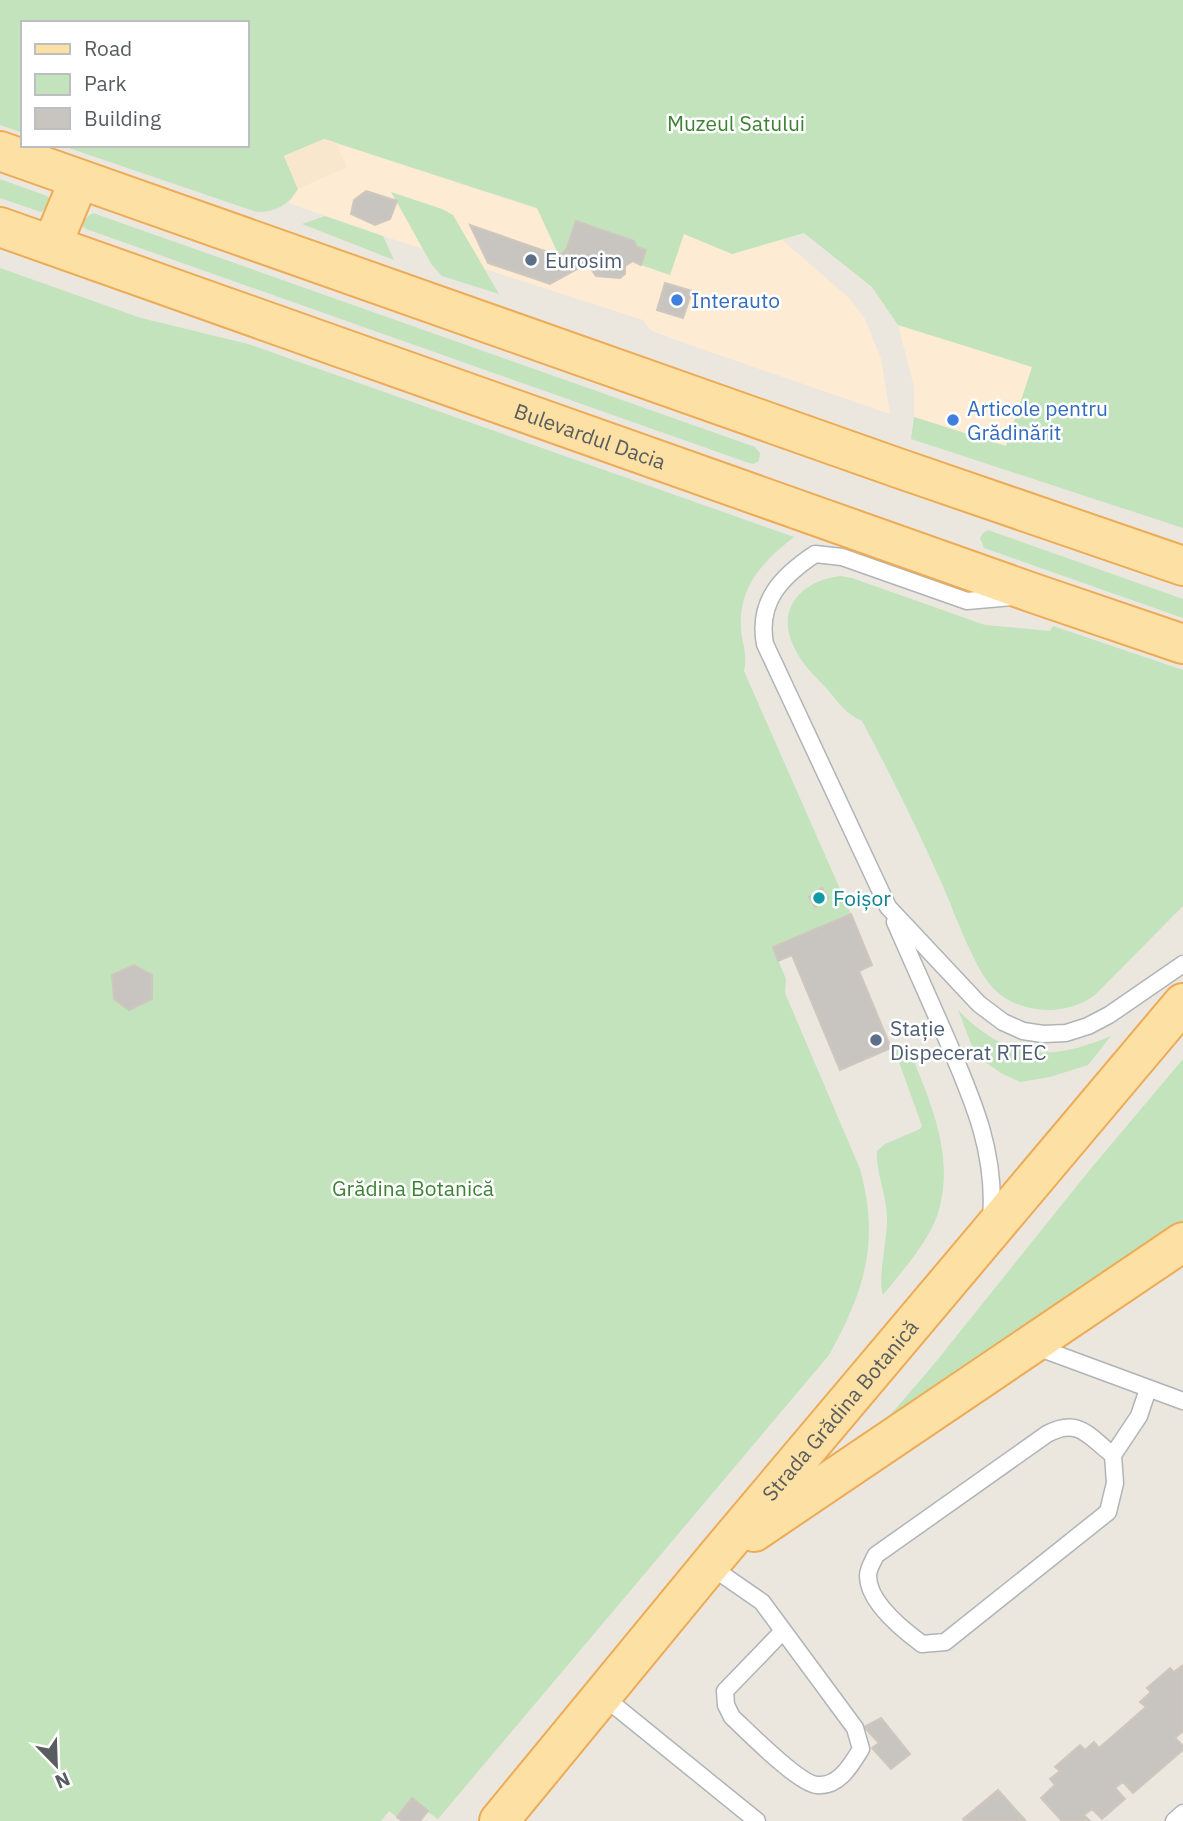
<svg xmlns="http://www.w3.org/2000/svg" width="1183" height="1821" font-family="'IBM Plex Sans',sans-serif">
	<rect width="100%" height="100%" fill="#ebe7df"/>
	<g fill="#fdecd3">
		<path d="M 324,139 L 634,241 L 670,275 L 684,234 L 732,254 L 781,239 L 849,298 L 865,319 L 881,359 L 890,414 L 673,339 L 650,330 L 643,320 L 383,236 L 289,203 L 293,197 L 284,156 Z"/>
		<path d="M 898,325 L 1032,367 L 1006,446 L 914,417 L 914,386 Z"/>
	</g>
	<g fill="#c2e3bc">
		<path d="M 0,0 L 1183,0 L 1183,528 L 911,439 L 914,417 L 1006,446 L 1032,367 L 898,325 L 872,287 L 804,233 L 732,254 L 684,234 L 670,275 L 641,265 L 645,251 L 637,247 L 634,241 L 576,221 L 566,250 L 559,256 L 537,208 L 324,139 L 284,156 L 298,189 C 289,205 275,212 257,212 L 60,145 L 247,145 L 247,23 L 23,23 L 23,133 L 0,125 Z"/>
		<path d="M 0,179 L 47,196 L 50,199 L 46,209 L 41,212 L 0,198 Z"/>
		<path d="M 391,192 L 442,209 L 453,215 L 499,294 L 442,276 L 432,265 Z"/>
		<path d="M 93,213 L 755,447 L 760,453 L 759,461 L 753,464 L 749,463 L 86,229 L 82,226 L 83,220 Z"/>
		<path d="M 325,216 L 383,236 L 394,260 L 302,224 Z"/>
		<path d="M 0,268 L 141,318 L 248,344 L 794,537 C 764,560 738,587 741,628 C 742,645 748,653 744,671 L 851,914 L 773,948 L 786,979 L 785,993 L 860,1169 C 880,1242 865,1290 829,1355 L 438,1819 L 428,1812 L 420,1821 L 402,1821 L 389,1811 L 381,1821 L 0,1821 Z"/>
		<path d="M 988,530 L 1183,599 L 1183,618 L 984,548 L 980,538 L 983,533 Z"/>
		<path d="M 840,576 L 852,578 L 985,625 L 1050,631 L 1053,626 L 1183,670 L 1183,906 L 1095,995 C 1066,1017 1018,1015 992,987 C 974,967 954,912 943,886 C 918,830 891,775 862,721 C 847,715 838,702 827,689 C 815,676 801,663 794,647 C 775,608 802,581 840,576 Z"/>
		<path d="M 958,1010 C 1006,1060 1050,1062 1111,1036 L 1088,1065 L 1050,1077 L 1020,1082 L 1001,1073 L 976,1056 Z"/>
		<path d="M 908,1046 C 929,1100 957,1156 937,1216 C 926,1245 902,1271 883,1295 C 877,1278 888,1239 887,1217 C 887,1197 875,1168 877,1151 L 885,1144 L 920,1129 L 922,1126 L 895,1051 Z"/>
		<path d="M 1183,1059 L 1183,1223 L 891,1420 L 891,1414 L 930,1369 L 1088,1172 Z"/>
	</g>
	<path fill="#f9e7cd" d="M 324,139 L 335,142 L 347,167 L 298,189 L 284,156 Z"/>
	<g fill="#c8c4bf" stroke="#cfc7be" stroke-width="2">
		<path d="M 366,191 L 397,201 L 390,219 L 375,225 L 351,214 L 354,200 Z"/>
		<path d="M 576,221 L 634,241 L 637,247 L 646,250 L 641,265 L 633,261 L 625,266 L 625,274 L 620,278 L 596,276 L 586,262 L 579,268 L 566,250 Z"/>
		<path d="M 470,225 L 559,256 L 566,250 L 579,268 L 550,284 L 488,263 Z"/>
		<path d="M 665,283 L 692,291 L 683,318 L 657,310 Z"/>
		<path d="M 822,888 L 828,898 L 815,907 L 809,897 Z"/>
		<path d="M 851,914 L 872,965 L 859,971 L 891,1048 L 840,1070 L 792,955 L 778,961 L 773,947 Z"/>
		<path d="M 134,965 L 152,975 L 152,999 L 129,1010 L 114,999 L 112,975 Z"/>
		<path d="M 1183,1665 L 1183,1731 L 1175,1738 L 1183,1746 L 1183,1750 L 1133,1793 L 1123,1782 L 1115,1788 L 1125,1799 L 1102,1819 L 1092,1809 L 1084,1815 L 1090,1821 L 1062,1821 L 1041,1798 L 1055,1785 L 1050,1779 L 1060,1771 L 1055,1767 L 1080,1745 L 1085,1750 L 1094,1742 L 1099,1748 L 1146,1707 L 1140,1702 L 1151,1692 L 1147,1688 L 1170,1668 L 1174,1672 Z"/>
		<path d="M 881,1718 L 910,1754 L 891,1769 L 872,1748 L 879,1743 L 864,1727 Z"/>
		<path d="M 998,1790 L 1026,1821 L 965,1821 L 963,1819 Z"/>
		<path d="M 412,1798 L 428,1811 L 420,1821 L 402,1821 L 397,1817 Z"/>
	</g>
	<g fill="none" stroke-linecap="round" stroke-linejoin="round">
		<g stroke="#b0b4b7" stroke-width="19">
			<g id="service">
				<path d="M 1012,597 L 967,601 L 842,557 L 815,554 C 782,576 757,601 765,644 L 888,907 L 979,1004 L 1003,1022 L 1023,1031 L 1043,1034 L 1066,1033 L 1088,1026 L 1109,1015 L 1183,964"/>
				<path d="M 895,922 C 911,959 928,997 945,1035 C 971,1096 997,1151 991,1220"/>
				<path d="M 1034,1346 L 1183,1401"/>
				<path d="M 1113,1455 C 1088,1436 1079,1417 1047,1434 L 876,1555 C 873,1561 868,1569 868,1576 C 868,1602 903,1630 922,1644 L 945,1642 L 1108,1512 L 1115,1483 L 1113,1455 L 1139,1416 L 1148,1389"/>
				<path d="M 710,1566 L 762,1602 L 855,1728 L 861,1749 C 851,1765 839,1787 817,1785 C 799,1784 747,1731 732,1717 L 726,1705 L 725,1691 L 783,1631"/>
				<path d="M 604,1697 L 757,1821"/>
				<path d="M 1174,1821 L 1183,1813"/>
			</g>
		</g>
		<g stroke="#edab56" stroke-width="42">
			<g id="primary">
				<path d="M 0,151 L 898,468 L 1183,566"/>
				<path id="s1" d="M 0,227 L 1036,594 L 1183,644"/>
				<path d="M 52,245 L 79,180"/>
				<path d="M 754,1532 L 1183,1242"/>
				<path id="s2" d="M 499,1821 L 717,1556 L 1183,1003"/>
			</g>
		</g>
		<use href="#service" stroke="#fff" stroke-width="16"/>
		<use href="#primary" stroke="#fde0a3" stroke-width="38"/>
	</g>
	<g fill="#5c6f8a" stroke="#fff" stroke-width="2.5">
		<circle cx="531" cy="260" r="7"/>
		<circle cx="876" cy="1040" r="7"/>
	</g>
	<g fill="#3f7fe0" stroke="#fff" stroke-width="2.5">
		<circle cx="677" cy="300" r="7"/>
		<circle cx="953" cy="420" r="7"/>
	</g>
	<circle fill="#0f9aa8" stroke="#fff" stroke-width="2.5" cx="819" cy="898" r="7"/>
	<g text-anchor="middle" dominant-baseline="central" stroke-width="5" stroke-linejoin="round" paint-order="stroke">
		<g font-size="21" fill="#3e8236" stroke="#fff">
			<text x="736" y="123">Muzeul Satului</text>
			<text x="413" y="1188">Grădina Botanică</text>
		</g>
		<g font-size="21" fill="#4e5e75" stroke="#fff" text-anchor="start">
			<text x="545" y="260">Eurosim</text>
			<text x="890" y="1028">Stație<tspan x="890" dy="24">Dispecerat RTEC</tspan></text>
		</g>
		<g font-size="21" fill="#366cbe" stroke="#fff" text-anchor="start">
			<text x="691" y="300">Interauto</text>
			<text x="967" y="408">Articole pentru<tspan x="967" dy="24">Grădinărit</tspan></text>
		</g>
		<g font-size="21" fill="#585d60" stroke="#fff">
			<text stroke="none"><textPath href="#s1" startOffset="626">Bulevardul Dacia</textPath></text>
			<text stroke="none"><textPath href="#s2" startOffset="534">Strada Grădina Botanică</textPath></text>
		</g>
		<g font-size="21" fill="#0d838f" stroke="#fff" text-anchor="start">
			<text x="833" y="898">Foișor</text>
		</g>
	</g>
	<rect x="21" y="21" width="228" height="126" fill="#ffffff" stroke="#bcbebf" stroke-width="2"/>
	<rect x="35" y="44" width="35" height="10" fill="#fde0a3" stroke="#bcbebf" stroke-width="2"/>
	<text x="84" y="56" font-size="21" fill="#585d60">Road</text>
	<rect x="35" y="74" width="35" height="21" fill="#c2e3bc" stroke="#bcbebf" stroke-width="2"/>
	<text x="84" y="91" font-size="21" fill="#585d60">Park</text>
	<rect x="35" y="108" width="35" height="21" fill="#c8c4bf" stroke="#bcbebf" stroke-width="2"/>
	<text x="84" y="126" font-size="21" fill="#585d60">Building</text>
	<g transform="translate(56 1765) rotate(157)" stroke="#ffffff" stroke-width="5" paint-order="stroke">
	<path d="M0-5L12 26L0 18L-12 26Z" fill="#585d60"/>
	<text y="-10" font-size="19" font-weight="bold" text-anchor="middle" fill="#585d60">N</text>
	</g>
</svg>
